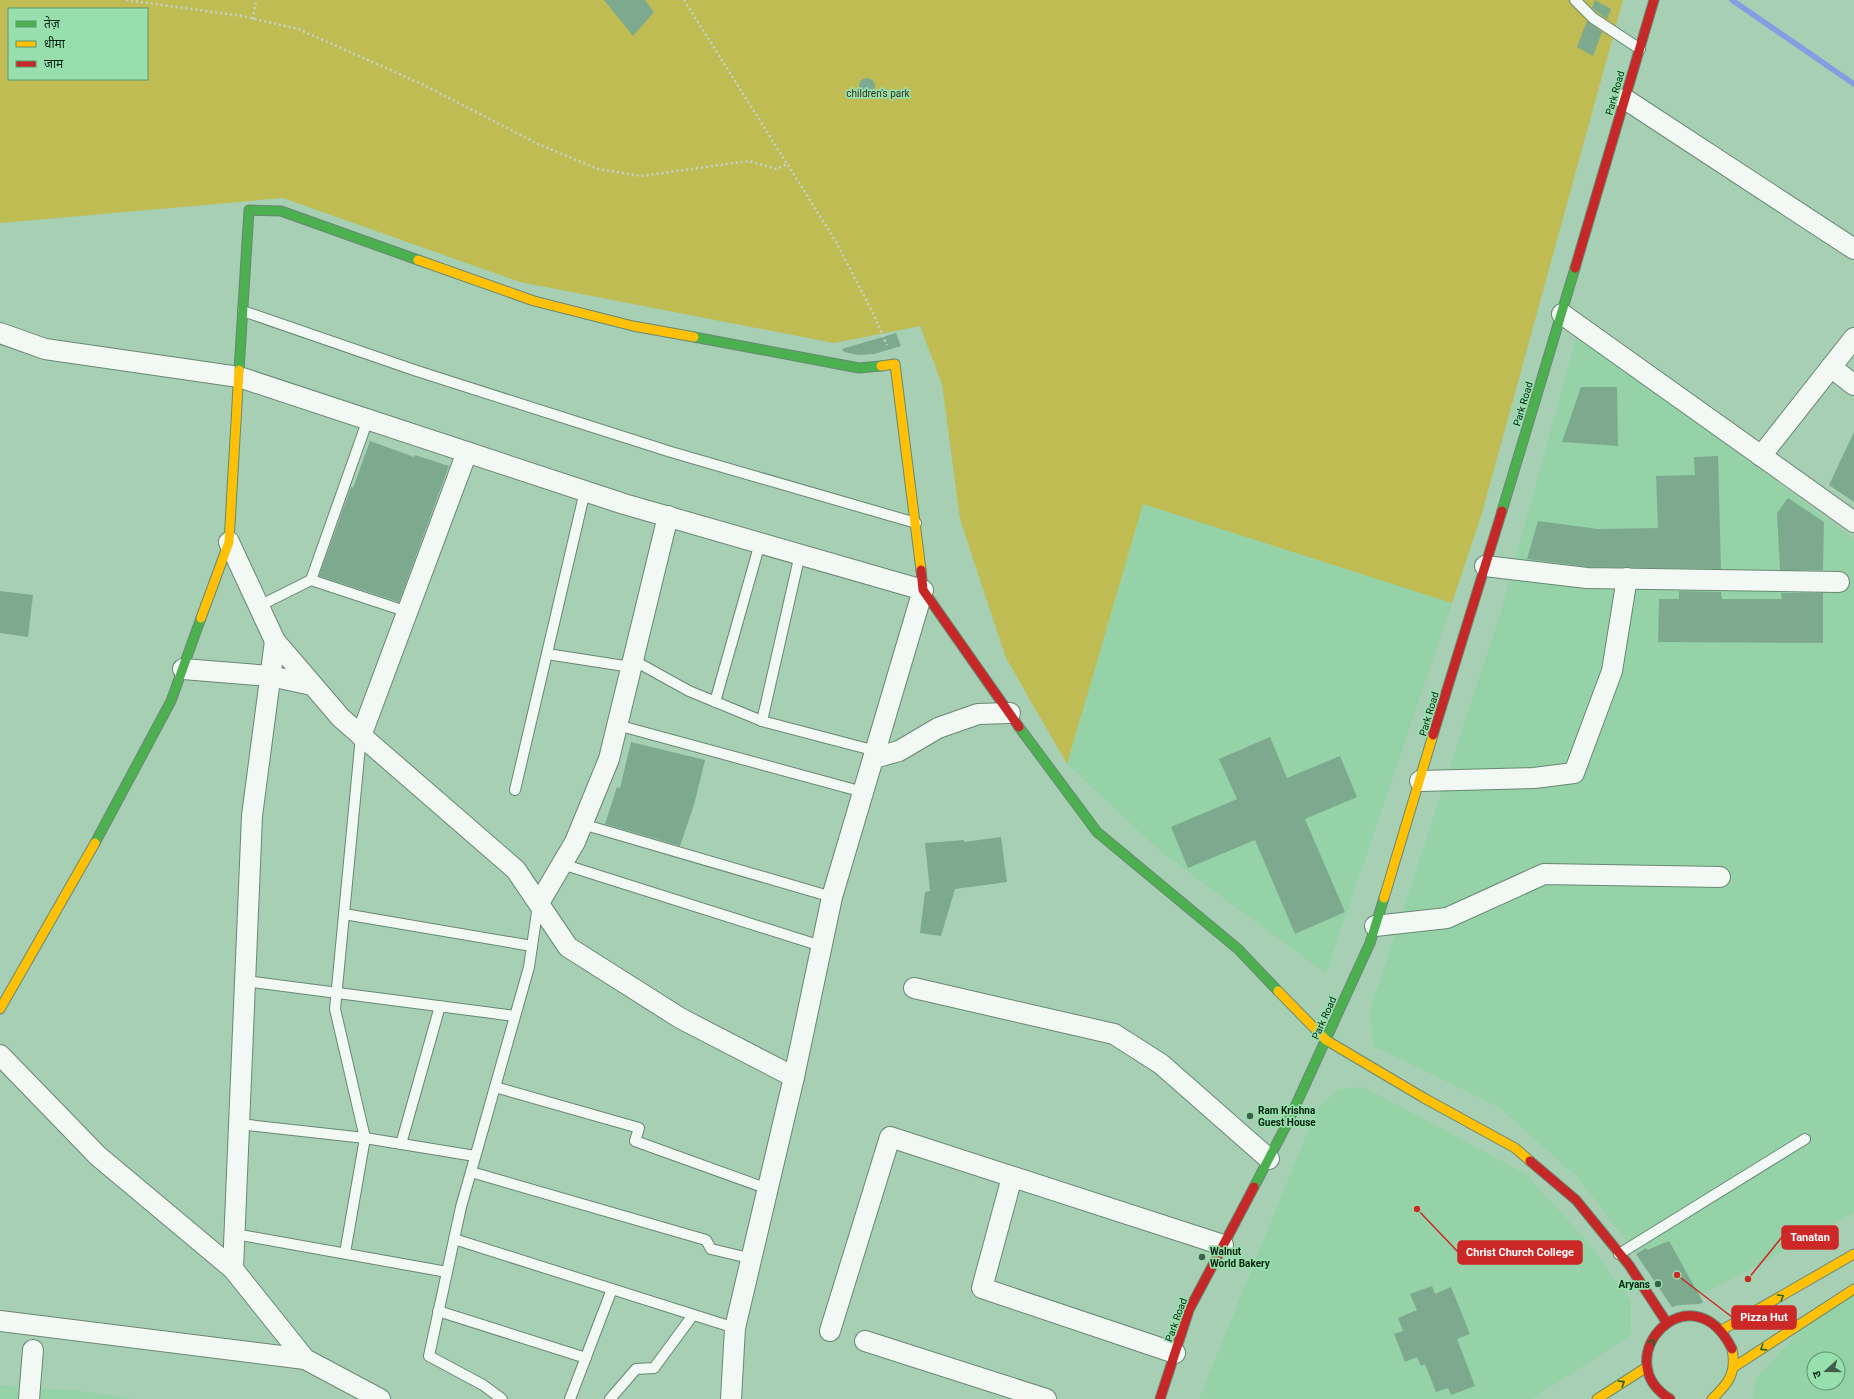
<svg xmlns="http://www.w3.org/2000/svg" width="1854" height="1399" font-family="Roboto,'Noto Sans Devanagari',sans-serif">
	<rect width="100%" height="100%" fill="#a7cfb3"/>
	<g fill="#95d2a7" fill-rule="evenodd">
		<path d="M 1577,335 L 1854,539 L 1854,1213 L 1679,1307 L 1578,1178 L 1499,1107 L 1373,1046 L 1370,1010 L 1500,615 Z"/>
		<path d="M 1143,504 L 1452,603 L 1326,974 L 1158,849 L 1067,764 Z"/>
		<path d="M 1364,1087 L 1526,1174 L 1590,1245 L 1631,1301 L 1631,1335 L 1532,1399 L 1199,1399 L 1317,1109 L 1339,1089 Z"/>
		<path d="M 1854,1294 L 1854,1399 L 1753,1399 L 1756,1379 L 1801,1329 ZM 1814,1359 L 1838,1359 L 1838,1383 L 1814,1383 Z"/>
		<path d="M 0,1385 L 88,1392 L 133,1399 L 0,1399 Z"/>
	</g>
	<path fill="#bebc53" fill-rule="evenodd" d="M 0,0 L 1623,0 L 1482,513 L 1452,603 L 1143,504 L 1067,764 L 1006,658 L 960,519 L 942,384 L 920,326 L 834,343 L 520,282 L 283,198 L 0,223 ZM 9,9 L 147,9 L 147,79 L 9,79 Z"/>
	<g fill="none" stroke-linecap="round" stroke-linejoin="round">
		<path stroke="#829de1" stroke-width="5.5" d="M 1732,0 L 1854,84"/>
	</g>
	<g fill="#7daa8e">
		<path d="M 604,0 L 645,0 L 654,12 L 633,36 Z"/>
		<path d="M 1595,0 L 1611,9 L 1607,19 L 1592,8 Z"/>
		<path d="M 1587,21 L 1602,32 L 1593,56 L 1577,47 Z"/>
		<circle cx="867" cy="86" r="8"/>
		<path d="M 896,333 L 901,346 L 874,354 L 859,355 L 844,352 L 842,349 Z"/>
		<path d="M 1581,387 L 1617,387 L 1618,446 L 1562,442 Z"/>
		<path d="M 1854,432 L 1854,502 L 1829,485 Z"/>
		<path d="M 370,441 L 414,457 L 415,455 L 449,466 L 399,602 L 319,576 L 351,487 L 353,488 Z"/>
		<path d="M 1718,456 L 1721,569 L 1588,567 L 1527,559 L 1538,521 L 1598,529 L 1658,528 L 1656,476 L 1695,475 L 1694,457 Z"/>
		<path d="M 1788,498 L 1824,522 L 1823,570 L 1780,570 L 1777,513 Z"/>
		<path d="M 0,591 L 33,595 L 28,637 L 0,633 Z"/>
		<path d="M 1679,591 L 1721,592 L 1722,599 L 1782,599 L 1781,593 L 1823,593 L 1823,643 L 1658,642 L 1659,599 L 1679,599 Z"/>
		<path d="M 1270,737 L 1287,778 L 1340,756 L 1357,797 L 1305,819 L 1345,912 L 1295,934 L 1255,840 L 1188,868 L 1171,827 L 1237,799 L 1219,759 Z"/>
		<path d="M 631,742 L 705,760 L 694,805 L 680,846 L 605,824 L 617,787 L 620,788 Z"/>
		<path d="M 1001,837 L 1007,882 L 955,889 L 941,936 L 920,933 L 925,892 L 930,891 L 925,843 L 964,840 L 964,842 Z"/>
		<path d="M 1669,1241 L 1703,1302 L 1699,1304 L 1679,1305 L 1672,1307 L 1636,1254 L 1646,1248 L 1647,1250 Z"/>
		<path d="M 1432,1286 L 1435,1294 L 1451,1287 L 1470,1334 L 1457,1339 L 1475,1386 L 1451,1395 L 1448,1388 L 1436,1392 L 1425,1364 L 1421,1366 L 1417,1357 L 1405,1362 L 1394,1334 L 1403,1331 L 1398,1318 L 1417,1310 L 1410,1294 Z"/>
	</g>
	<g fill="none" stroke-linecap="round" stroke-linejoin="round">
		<g stroke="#688873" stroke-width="12">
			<g id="lane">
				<path d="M 1575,0 L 1593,18 L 1640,49"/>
				<path d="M 243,311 L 417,371 L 671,452 L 916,523"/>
				<path d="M 311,580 L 368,419"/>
				<path d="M 259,606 L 311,580 L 408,612"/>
				<path d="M 547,654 L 631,667"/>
				<path d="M 633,660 L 689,691 L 762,721 L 876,751"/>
				<path d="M 715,702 L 760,543"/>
				<path d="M 762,721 L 800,554"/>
				<path d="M 617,725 L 863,792"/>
				<path d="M 515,790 L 585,491"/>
				<path d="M 582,824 L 832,897"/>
				<path d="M 562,864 L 821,946"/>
				<path d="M 344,914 L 532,946"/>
				<path d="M 245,981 L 515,1016"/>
				<path d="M 495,1087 L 639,1128 L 635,1141 L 768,1189"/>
				<path d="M 239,1124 L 365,1138 L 475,1156"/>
				<path d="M 401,1144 L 440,1006"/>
				<path d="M 471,1172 L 706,1240 L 711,1249 L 753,1259"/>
				<path d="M 235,1234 L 447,1272"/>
				<path d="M 454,1239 L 735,1328"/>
				<path d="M 345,1253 L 365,1138 L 335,1009 L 361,736"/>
				<path d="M 1619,1254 L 1805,1139"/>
				<path d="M 438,1311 L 586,1358"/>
				<path d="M 502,1399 L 483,1385 L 429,1356 L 461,1207 L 529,967 L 538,905"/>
				<path d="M 570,1399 L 612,1289"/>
				<path d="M 610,1399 L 636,1369 L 654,1368 L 693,1315"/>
			</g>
		</g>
		<g stroke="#688873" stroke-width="22">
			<g id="street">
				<path d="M 1625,99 L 1854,249"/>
				<path d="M 1562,314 L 1854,522"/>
				<path d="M 0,333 L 45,349 L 239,377 L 624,504 L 923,590 L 832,897 L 794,1077 L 735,1328 L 731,1399"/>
				<path d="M 1831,367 L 1854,385"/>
				<path d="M 1761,456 L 1854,338"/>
				<path d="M 229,542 L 275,641 L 341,718 L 516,870 L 568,947 L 680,1018 L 794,1077"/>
				<path d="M 1485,566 L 1587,578 L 1839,582"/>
				<path d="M 183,669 L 270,676 L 312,685"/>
				<path d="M 361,736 L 467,452"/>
				<path d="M 874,758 L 899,751 L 938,728 L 978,714 L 1010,713"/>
				<path d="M 1420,781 L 1534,778 L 1574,773 L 1612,671 L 1627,578"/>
				<path d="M 539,903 L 575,842 L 609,759 L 668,516"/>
				<path d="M 1375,926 L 1447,918 L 1544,874 L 1720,877"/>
				<path d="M 914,988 L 1114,1034 L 1161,1064 L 1269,1159"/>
				<path d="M 0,1055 L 98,1156 L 233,1269 L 305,1359 L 380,1399"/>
				<path d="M 1012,1177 L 982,1288 L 1175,1353"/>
				<path d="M 233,1269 L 252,816 L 275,641"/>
				<path d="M 0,1321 L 305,1359"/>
				<path d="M 830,1331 L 890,1137 L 1223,1245"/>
				<path d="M 865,1341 L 1046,1399"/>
				<path d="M 29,1399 L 33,1350"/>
			</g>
		</g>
		<g stroke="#688873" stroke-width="11">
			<g id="fast">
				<path d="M 694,337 L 859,368 L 881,366"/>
				<path d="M 239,370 L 249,210 L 281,211 L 418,260"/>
				<path d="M 1502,511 L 1575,268"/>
				<path d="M 1019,727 L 1097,832 L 1238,949 L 1278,991"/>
				<path d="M 95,843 L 171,701 L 201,618"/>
				<path d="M 1254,1187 L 1288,1122 L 1370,943 L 1384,898"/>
			</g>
		</g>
		<g stroke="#688873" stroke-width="11">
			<g id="slow">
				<path d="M 418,260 L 534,301 L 633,326 L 694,337"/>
				<path d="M 881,366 L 895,364 L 921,570"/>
				<path d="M 201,618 L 229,542 L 239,370"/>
				<path d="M 1384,898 L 1433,735"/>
				<path d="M 1278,991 L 1326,1040 L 1424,1098 L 1515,1148 L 1530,1161"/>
				<path d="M 0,1009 L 95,843"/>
				<path d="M 1722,1330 L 1854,1254"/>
				<path d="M 1734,1367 L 1854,1289"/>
				<path d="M 1597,1399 L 1647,1367"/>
				<path d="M 1712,1399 C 1728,1384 1737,1373 1732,1349"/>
			</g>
		</g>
		<g stroke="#688873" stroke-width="11">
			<g id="jam">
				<path d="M 1575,268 L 1654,0"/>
				<path d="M 921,570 L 923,590 L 1019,727"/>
				<path d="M 1433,735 L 1502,511"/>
				<path d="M 1530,1161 L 1576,1200 L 1629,1265 L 1667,1323"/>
				<path d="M 1160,1399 L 1189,1310 L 1254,1187"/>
				<path d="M 1670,1399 C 1605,1358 1692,1267 1732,1349"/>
			</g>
		</g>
		<g stroke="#c6d2ca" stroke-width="2.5" stroke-dasharray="2 3" stroke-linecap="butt">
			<path d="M 126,0 L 242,16 L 298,29 L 422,84 L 538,144 L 598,169 L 641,176 L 749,161 L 776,169 L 787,164"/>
			<path d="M 684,0 L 835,240 L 873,313 L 887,345"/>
			<path d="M 253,19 L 256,0"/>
		</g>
		<use href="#lane" stroke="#f2f8f4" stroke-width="10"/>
		<use href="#street" stroke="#f2f8f4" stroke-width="20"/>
		<use href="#fast" stroke="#4caf50" stroke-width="9"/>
		<use href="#slow" stroke="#ffc107" stroke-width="9"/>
		<use href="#jam" stroke="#c62828" stroke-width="9"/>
	</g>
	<defs><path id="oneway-chevron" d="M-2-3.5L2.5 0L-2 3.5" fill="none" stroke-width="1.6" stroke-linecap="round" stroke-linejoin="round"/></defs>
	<g stroke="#25622d">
		<use href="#oneway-chevron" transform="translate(1781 1297) rotate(-30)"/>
		<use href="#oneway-chevron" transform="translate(1652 1342) rotate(-65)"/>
		<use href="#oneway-chevron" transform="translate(1763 1348) rotate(147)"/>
		<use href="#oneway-chevron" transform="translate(1622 1383) rotate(-33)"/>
	</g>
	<g fill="#3e5f49" stroke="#97dfac" stroke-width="1.5">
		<circle cx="1250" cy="1116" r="4"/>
		<circle cx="1202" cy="1257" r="4"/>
		<circle cx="1658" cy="1284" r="4"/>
	</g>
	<g text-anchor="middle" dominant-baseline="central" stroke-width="3.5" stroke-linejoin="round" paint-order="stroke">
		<g font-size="10" fill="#38311a" stroke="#97dfac">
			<text x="878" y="93">children's park</text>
		</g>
		<g font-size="10" fill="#052310" stroke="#97dfac">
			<text transform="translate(1615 93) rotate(-74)">Park Road</text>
			<text transform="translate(1523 404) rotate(-73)">Park Road</text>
			<text transform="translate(1429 714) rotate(-73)">Park Road</text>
			<text transform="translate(1324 1018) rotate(-66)">Park Road</text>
			<text transform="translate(1176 1320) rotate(-70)">Park Road</text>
		</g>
		<g font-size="10" font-weight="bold" fill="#052310" stroke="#97dfac" text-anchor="start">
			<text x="1258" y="1110">Ram Krishna<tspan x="1258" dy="12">Guest House</tspan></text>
			<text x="1210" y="1251">Walnut<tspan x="1210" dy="12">World Bakery</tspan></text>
			<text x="1650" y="1284" text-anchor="end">Aryans</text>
		</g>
	</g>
	<path fill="none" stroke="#cc2827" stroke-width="1.5" d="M1748 1279L1782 1237M1417 1209L1458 1252M1677 1275L1732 1317"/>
	<g fill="#cc2827" stroke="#97dfac" stroke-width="1.5">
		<circle cx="1748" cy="1279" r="4"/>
		<circle cx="1417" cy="1209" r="4"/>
		<circle cx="1677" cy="1275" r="4"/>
	</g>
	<g fill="#cc2827" stroke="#cc2827" stroke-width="1.5">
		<rect x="1782" y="1226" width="56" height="23" rx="4"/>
		<rect x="1458" y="1241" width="124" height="23" rx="4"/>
		<rect x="1732" y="1306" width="64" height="23" rx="4"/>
	</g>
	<g font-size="11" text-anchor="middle" font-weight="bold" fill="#fff">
		<text x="1810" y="1241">Tanatan</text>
		<text x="1520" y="1256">Christ Church College</text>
		<text x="1764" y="1321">Pizza Hut</text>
	</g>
	<rect x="8" y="8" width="140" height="72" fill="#97dfac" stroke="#5d946e"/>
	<rect x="16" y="21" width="20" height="6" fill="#4caf50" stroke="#5d946e"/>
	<text x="44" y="28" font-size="12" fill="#052310">तेज़</text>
	<rect x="16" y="41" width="20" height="6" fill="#ffc107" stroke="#5d946e"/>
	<text x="44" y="48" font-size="12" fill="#052310">धीमा</text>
	<rect x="16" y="61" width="20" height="6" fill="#c62828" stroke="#5d946e"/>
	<text x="44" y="68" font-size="12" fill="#052310">जाम</text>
	<g transform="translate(1826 1371) rotate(249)"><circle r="19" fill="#97dfac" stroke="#5d946e"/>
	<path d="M0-3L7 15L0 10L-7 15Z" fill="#3e5f49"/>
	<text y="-6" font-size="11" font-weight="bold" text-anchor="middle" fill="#052310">उ</text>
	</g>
</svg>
